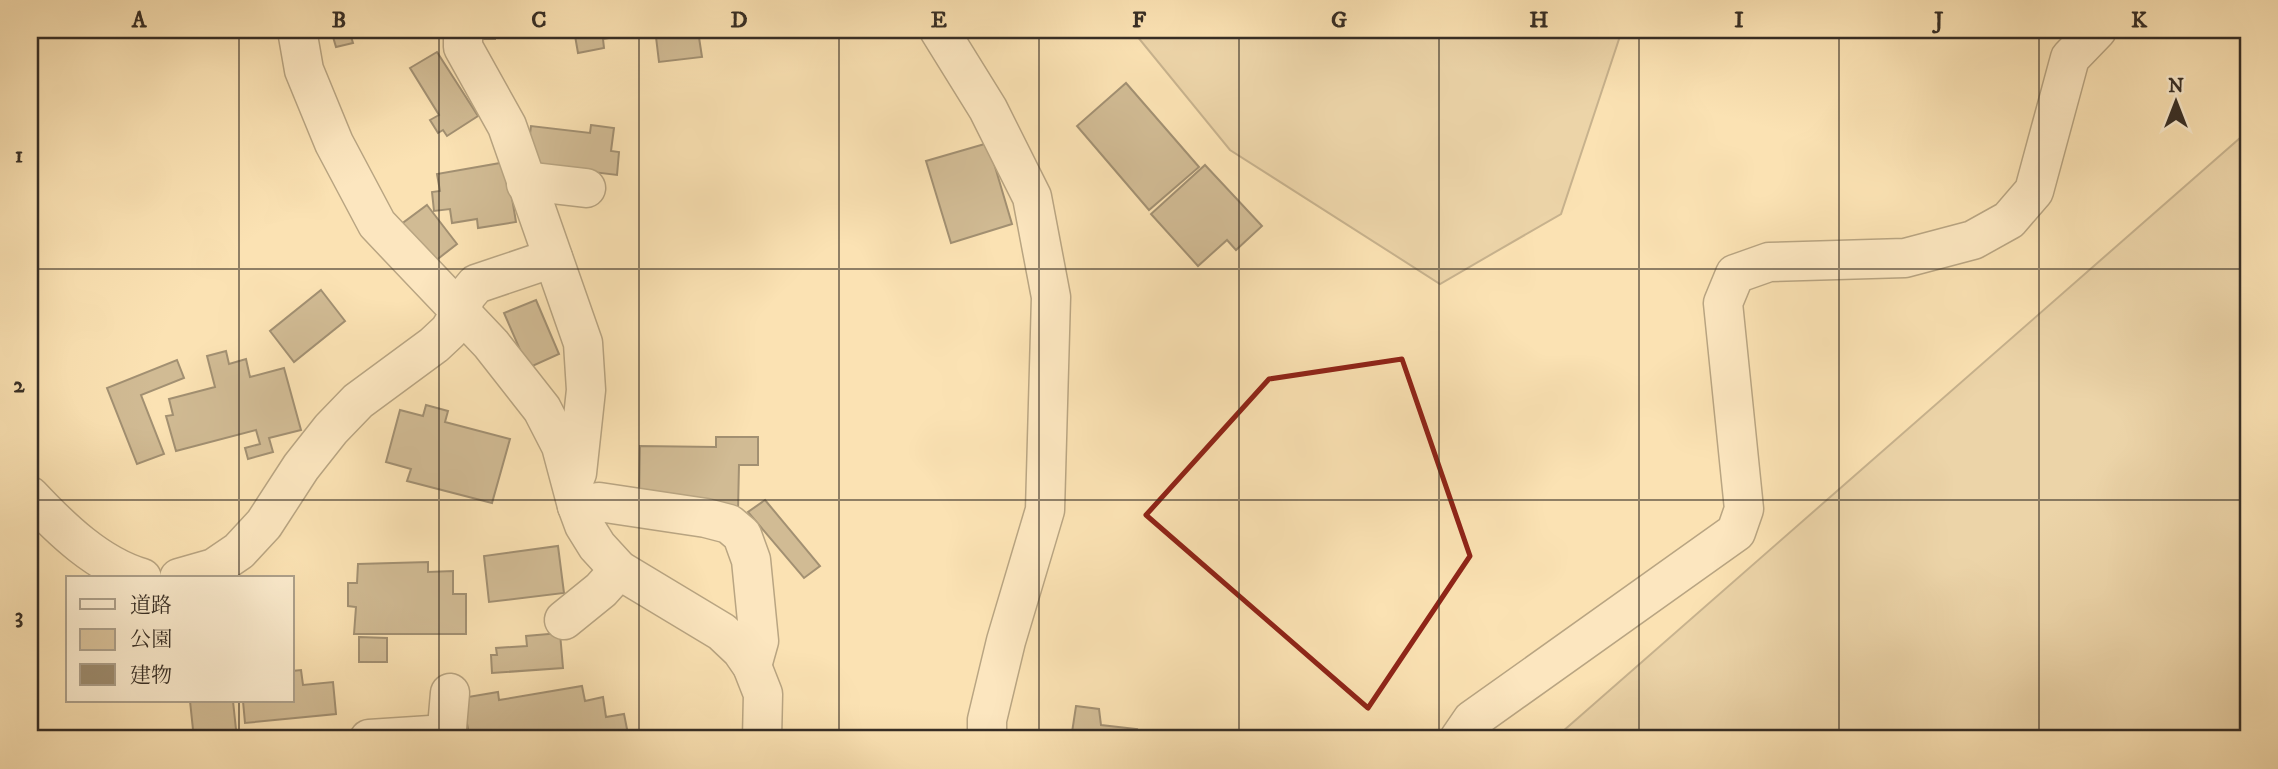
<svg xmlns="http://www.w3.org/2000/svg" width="2278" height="769" font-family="'IM FELL DW Pica','Noto Serif JP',serif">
	<rect width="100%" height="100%" fill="#fbe2b3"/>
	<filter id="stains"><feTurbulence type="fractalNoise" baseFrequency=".00286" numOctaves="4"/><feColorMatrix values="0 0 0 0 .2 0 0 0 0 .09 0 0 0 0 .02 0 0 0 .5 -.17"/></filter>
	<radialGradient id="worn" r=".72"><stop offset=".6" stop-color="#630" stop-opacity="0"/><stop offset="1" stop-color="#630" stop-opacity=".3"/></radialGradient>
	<g fill="#dac39b" stroke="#887860" stroke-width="2">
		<path d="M 1132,30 L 1622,30 L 1561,214 L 1440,284 L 1230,150 Z"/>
		<path d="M 2248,131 L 2248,739 L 1554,739 Z"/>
	</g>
	<g fill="#9d8c6f" stroke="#372e25" stroke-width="2">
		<path d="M 331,30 L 349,30 L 353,43 L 336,47 Z"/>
		<rect x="472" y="30" width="23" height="9"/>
		<path d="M 574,30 L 680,30 L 656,34 L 655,30 L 603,39 L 604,48 L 578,53 Z"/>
		<path d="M 698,31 L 702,57 L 659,62 L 656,37 Z"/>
		<path d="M 437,52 L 478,116 L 447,136 L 443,130 L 438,133 L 430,120 L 439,115 L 410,68 Z"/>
		<path d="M 1126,83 L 1199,167 L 1149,210 L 1077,126 Z"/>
		<path d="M 591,125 L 614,128 L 611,151 L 619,152 L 617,175 L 526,164 L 531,126 L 590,133 Z"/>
		<path d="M 988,143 L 1012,224 L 951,243 L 926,161 Z"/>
		<path d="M 506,162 L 516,222 L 478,228 L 477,219 L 452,223 L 450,209 L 434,211 L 432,192 L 440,191 L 437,174 Z"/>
		<path d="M 1205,165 L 1262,226 L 1236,250 L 1227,240 L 1198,266 L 1151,214 Z"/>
		<path d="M 427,205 L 457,244 L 430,265 L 400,225 Z"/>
		<path d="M 321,290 L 345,321 L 294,362 L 270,331 Z"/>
		<path d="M 536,300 L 559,354 L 528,368 L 504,313 Z"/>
		<path d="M 226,351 L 229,364 L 246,359 L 250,377 L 284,368 L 301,430 L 269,438 L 273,452 L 248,459 L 245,448 L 260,444 L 256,430 L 176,451 L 166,416 L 173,415 L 169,399 L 215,387 L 207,356 Z"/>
		<path d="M 177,360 L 184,378 L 141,395 L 164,454 L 137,464 L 107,388 Z"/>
		<path d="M 426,405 L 448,411 L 445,422 L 510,439 L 492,503 L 407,481 L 411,469 L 386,462 L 400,410 L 423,416 Z"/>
		<path d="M 716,437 L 758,437 L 758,465 L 739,465 L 738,511 L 639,498 L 640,446 L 716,447 Z"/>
		<path d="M 765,500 L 820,566 L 804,578 L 748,512 Z"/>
		<path d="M 558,546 L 564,593 L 489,602 L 484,556 Z"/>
		<path d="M 428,562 L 428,572 L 453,571 L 453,594 L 466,594 L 466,634 L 354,634 L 356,607 L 348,606 L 348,583 L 357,583 L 358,564 Z"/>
		<path d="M 560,633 L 563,668 L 492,673 L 491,655 L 497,655 L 496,648 L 527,646 L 526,636 Z"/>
		<path d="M 359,637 L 387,638 L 387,662 L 359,662 Z"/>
		<path d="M 301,670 L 303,685 L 333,682 L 336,714 L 245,723 L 243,701 L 292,701 L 292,671 Z"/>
		<path d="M 582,686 L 585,701 L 603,697 L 606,717 L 624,714 L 629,739 L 572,739 L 571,734 L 541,739 L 470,739 L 462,698 L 498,692 L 499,700 Z"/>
		<path d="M 190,701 L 233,701 L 237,739 L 194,739 Z"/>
		<path d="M 1076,706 L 1099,709 L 1101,725 L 1137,729 L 1135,739 L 1071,739 Z"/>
	</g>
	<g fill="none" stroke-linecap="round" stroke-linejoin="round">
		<g stroke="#685b48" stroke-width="41">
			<g id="street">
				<path d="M 297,30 L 304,70 L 334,143 L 377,224 L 491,344 L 542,409 L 561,446 L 577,506 L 584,525 L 597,546 L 619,570 L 722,632 L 741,650 L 752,666 L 763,694 L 762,739"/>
				<path d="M 463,30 L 463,47 L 507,126 L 583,343 L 586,390 L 577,473 L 575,478"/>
				<path d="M 939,30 L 988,109 L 1032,197 L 1051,297 L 1045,510 L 1006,641 L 987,720 L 987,739"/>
				<path d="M 526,184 L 534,182 L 586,188"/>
				<path d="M 30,496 C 61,529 98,565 142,578"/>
				<path d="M 577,506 L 599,502 L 706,518 L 729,524 L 742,535 L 751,560 L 759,641 L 752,666"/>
				<path d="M 179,578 L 214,568 L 239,551 L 264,524 L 301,467 L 331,429 L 358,401 L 434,345 L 449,331 L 460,313 L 466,296 L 476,284 L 553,258"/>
				<path d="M 564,620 L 601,590 L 619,570"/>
				<path d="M 369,739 L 446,734"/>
				<path d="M 446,739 L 450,693"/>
				<path d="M 1459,739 L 1472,720 L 1736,532 L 1744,509 L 1723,303 L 1735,274 L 1769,262 L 1905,258 L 1973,240 L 2009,220 L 2034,191 L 2070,58 L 2097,30"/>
			</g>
		</g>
		<use href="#street" stroke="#fcecce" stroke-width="38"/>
	</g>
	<path d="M0 0H2278V769H0ZM 1402,359 L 1470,556 L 1368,708 L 1146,515 L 1269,379 Z" fill="#fbe2b3" fill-opacity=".55" fill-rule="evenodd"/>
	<path fill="none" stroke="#8f2418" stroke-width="5" stroke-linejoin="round" d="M 1402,359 L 1470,556 L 1368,708 L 1146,515 L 1269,379 Z"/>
	<path fill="none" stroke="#372e25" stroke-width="2" stroke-opacity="0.55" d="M 239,30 L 239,578M 439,30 L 439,739M 639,30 L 639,739M 839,30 L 839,739M 1039,30 L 1039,739M 1239,30 L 1239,739M 1439,30 L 1439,739M 1639,30 L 1639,739M 1839,30 L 1839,739M 2039,30 L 2039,739M 30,269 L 2248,269M 30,500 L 2248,500M 239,701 L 239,739"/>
	<rect width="2278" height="769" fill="none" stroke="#fbe2b3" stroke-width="77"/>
	<rect x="66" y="576" width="228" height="126" fill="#fcecce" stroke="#ada08a" stroke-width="2"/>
	<rect x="80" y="599" width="35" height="10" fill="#fcecce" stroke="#ada08a" stroke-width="2"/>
	<text x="130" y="612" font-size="21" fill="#372e25">道路</text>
	<rect x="80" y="629" width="35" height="21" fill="#dac39b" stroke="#ada08a" stroke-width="2"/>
	<text x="130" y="646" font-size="21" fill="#372e25">公園</text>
	<rect x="80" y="664" width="35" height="21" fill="#9d8c6f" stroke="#ada08a" stroke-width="2"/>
	<text x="130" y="682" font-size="21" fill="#372e25">建物</text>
	<g transform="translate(2176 102)" stroke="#fcecce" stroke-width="5" paint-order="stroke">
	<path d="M0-5L12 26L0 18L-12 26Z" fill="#372e25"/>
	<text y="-10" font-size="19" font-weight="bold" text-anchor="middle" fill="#372e25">N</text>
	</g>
	<rect x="38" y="38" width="2202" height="692" fill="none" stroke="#372e25" stroke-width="2.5"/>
	<g font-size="23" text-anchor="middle" font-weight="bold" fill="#372e25">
		<text x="139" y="27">A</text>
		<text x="339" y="27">B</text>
		<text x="539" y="27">C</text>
		<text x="739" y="27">D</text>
		<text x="939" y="27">E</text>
		<text x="1139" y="27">F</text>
		<text x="1339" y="27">G</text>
		<text x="1539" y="27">H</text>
		<text x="1739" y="27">I</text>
		<text x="1939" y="27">J</text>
		<text x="2139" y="27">K</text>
		<text x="19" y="162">1</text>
		<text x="19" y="392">2</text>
		<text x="19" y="623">3</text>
	</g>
	<rect width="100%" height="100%" filter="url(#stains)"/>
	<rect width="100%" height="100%" fill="url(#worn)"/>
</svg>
